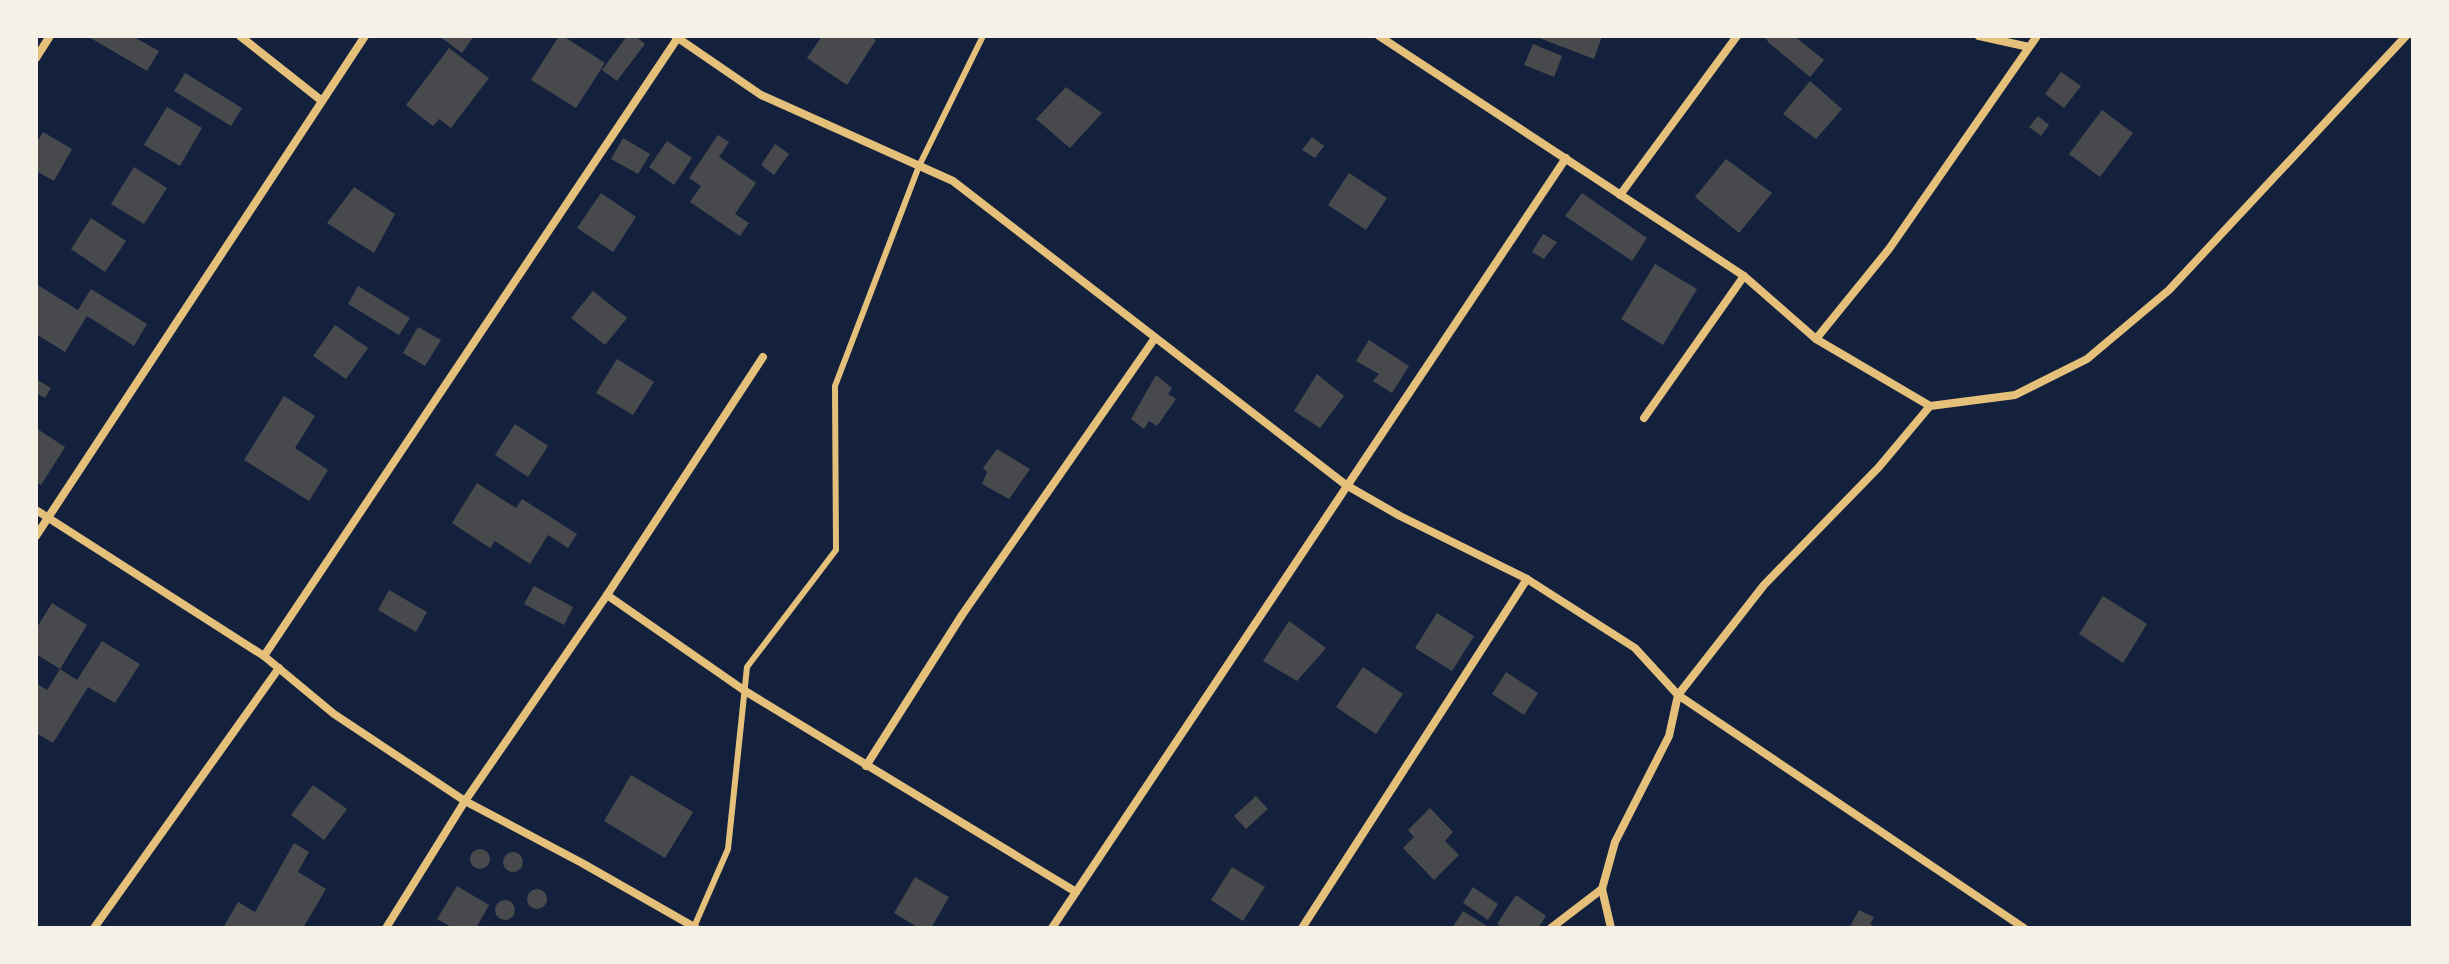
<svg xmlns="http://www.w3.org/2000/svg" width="2449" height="964" font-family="Quicksand,sans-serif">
	<rect width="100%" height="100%" fill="#14213d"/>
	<g fill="#48494c">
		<path d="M 87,36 L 132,36 L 159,51 L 147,71 Z"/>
		<path d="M 439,36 L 474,36 L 462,53 Z"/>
		<path d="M 559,36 L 563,36 L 605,63 L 576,108 L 531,80 Z"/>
		<path d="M 627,36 L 635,36 L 645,44 L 617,81 L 602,70 Z"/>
		<path d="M 822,36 L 870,36 L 876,40 L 847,85 L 807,58 Z"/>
		<path d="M 1534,36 L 1602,36 L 1594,59 Z"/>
		<path d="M 1764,36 L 1794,36 L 1824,60 L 1810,77 L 1769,43 Z"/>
		<path d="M 1533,44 L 1562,56 L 1554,77 L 1524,65 Z"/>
		<path d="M 449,48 L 489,78 L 451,128 L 439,119 L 433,126 L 406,105 Z"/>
		<path d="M 2061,72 L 2081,86 L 2064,108 L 2045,94 Z"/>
		<path d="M 185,73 L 242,108 L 231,126 L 174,91 Z"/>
		<path d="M 1810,81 L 1842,109 L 1816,139 L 1783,114 Z"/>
		<path d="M 1066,87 L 1102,113 L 1070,148 L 1036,119 Z"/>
		<path d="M 167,107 L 202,128 L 180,166 L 144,145 Z"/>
		<path d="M 2102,110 L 2133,133 L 2100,177 L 2069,154 Z"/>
		<path d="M 2038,116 L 2049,125 L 2041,136 L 2029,127 Z"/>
		<path d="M 43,132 L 72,149 L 54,181 L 36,171 L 36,144 Z"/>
		<path d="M 718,135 L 729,142 L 719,157 L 756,183 L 735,214 L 749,223 L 740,236 L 690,202 L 701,186 L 689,178 Z"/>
		<path d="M 1312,137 L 1324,146 L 1315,158 L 1302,150 Z"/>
		<path d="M 623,138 L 650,154 L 638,174 L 611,159 Z"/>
		<path d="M 667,141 L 692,158 L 674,185 L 649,167 Z"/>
		<path d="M 775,144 L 789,154 L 774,175 L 761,165 Z"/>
		<path d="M 1726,159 L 1772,193 L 1739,233 L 1695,197 Z"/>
		<path d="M 134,167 L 167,188 L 144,224 L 111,204 Z"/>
		<path d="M 1349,173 L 1387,198 L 1366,230 L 1328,205 Z"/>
		<path d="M 354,187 L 395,214 L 374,253 L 327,223 Z"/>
		<path d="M 601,193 L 636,217 L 613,252 L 577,228 Z"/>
		<path d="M 1582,193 L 1647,238 L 1632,261 L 1565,216 Z"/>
		<path d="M 91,218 L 126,241 L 105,272 L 71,249 Z"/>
		<path d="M 1543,234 L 1557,242 L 1544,259 L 1532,252 Z"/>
		<path d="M 1655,264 L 1697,289 L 1663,345 L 1621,319 Z"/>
		<path d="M 36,284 L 78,310 L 91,289 L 147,324 L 134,346 L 87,316 L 65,352 L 36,334 Z"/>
		<path d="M 358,286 L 410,318 L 399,335 L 348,304 Z"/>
		<path d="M 593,291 L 627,318 L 605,345 L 571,318 Z"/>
		<path d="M 335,325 L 368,348 L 346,379 L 313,356 Z"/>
		<path d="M 418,327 L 441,340 L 425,366 L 403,353 Z"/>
		<path d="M 1369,340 L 1409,366 L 1392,393 L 1373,381 L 1379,374 L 1356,361 Z"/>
		<path d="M 617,359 L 654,382 L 633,415 L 596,393 Z"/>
		<path d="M 1317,374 L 1344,396 L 1320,428 L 1294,411 Z"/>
		<path d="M 1156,375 L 1172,388 L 1168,394 L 1176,399 L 1157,426 L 1149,421 L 1144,429 L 1131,419 Z"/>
		<path d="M 36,379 L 51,388 L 45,398 L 36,393 Z"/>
		<path d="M 284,396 L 315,416 L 295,448 L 328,470 L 309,501 L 244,460 Z"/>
		<path d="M 515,424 L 548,446 L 528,477 L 495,455 Z"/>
		<path d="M 36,428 L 65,447 L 41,485 L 36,482 Z"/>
		<path d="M 997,449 L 1030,469 L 1009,499 L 982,484 L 987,472 L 983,468 Z"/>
		<path d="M 477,483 L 516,508 L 522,499 L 577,534 L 568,548 L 548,535 L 530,564 L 495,541 L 490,548 L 452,523 Z"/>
		<path d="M 534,586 L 573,607 L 564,625 L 524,604 Z"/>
		<path d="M 389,590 L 427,612 L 416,632 L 378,610 Z"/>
		<path d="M 2103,596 L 2147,624 L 2123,663 L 2079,634 Z"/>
		<path d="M 52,603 L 87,625 L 60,669 L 36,654 L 36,629 Z"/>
		<path d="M 1437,613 L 1474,636 L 1452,671 L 1415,648 Z"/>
		<path d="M 1289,621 L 1326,648 L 1297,681 L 1263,661 Z"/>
		<path d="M 102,641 L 140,664 L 115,703 L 88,687 L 53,743 L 36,733 L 36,683 L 47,690 L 60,669 L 77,680 Z"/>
		<path d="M 1363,667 L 1403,694 L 1376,734 L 1336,707 Z"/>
		<path d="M 1506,672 L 1538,693 L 1524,715 L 1492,694 Z"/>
		<path d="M 631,775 L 693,812 L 665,858 L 604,821 Z"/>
		<path d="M 313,785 L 347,809 L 324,840 L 291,815 Z"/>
		<path d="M 1256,796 L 1268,809 L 1246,829 L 1234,816 Z"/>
		<path d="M 1430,808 L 1453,832 L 1445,841 L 1459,855 L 1434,880 L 1403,848 L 1414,837 L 1408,830 Z"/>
		<path d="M 294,843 L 309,852 L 298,872 L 326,889 L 303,928 L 223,928 L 238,902 L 255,912 Z"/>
		<circle cx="480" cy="859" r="10"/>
		<circle cx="513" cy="862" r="10"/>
		<path d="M 1232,867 L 1265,887 L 1243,921 L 1211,900 Z"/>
		<path d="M 915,877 L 949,897 L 931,928 L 919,928 L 894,913 Z"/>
		<path d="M 457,886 L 489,905 L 476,928 L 453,928 L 437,919 Z"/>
		<path d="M 1473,887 L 1498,904 L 1488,920 L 1463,903 Z"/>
		<circle cx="537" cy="899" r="10"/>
		<path d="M 1516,895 L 1546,916 L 1538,928 L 1503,928 L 1497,924 Z"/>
		<circle cx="505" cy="910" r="10"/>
		<path d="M 1859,910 L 1874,917 L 1870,924 L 1877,928 L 1849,928 Z"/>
		<path d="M 1463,911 L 1490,928 L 1452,928 Z"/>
	</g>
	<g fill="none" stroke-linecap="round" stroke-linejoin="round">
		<path stroke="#e5c07b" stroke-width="6" d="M 694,927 L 728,849 L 747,667 L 836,550 L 835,386 L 919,166 L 983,36"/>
		<g stroke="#e5c07b" stroke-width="8">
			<path d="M 240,36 L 322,101"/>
			<path d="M 675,36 L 761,95 L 953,181 L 1346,485 L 1400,516 L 1527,579 L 1635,648 L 1678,695 L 1669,736 L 1615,842 L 1602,889 L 1611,928"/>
			<path d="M 1379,36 L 1744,276 L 1816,339 L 1930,406 L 2015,395 L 2087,359 L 2169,290 L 2406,36"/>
			<path d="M 1979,36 L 2029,47"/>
			<path d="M 36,58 L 50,36"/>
			<path d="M 1620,195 L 1737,36"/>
			<path d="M 1816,339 L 1889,249 L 2037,36"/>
			<path d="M 1930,406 L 1879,467 L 1764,585 L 1678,695 L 2024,928"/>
			<path d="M 1644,418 L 1744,276"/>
			<path d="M 36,510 L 264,656 L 334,714 L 465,801 L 582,863 L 696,928"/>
			<path d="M 36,536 L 365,36"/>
			<path d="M 607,595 L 745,691 L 1076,892"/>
			<path d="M 264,656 L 679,36"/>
			<path d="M 866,766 L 962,615 L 1155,338"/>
			<path d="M 94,928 L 279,668"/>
			<path d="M 386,928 L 465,801 L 607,595 L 763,357"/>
			<path d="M 1052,928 L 1566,158"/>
			<path d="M 1302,928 L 1527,579"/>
			<path d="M 1551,928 L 1602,889"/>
		</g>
	</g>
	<rect width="2449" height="964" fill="none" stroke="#f6f1e7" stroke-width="76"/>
</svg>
